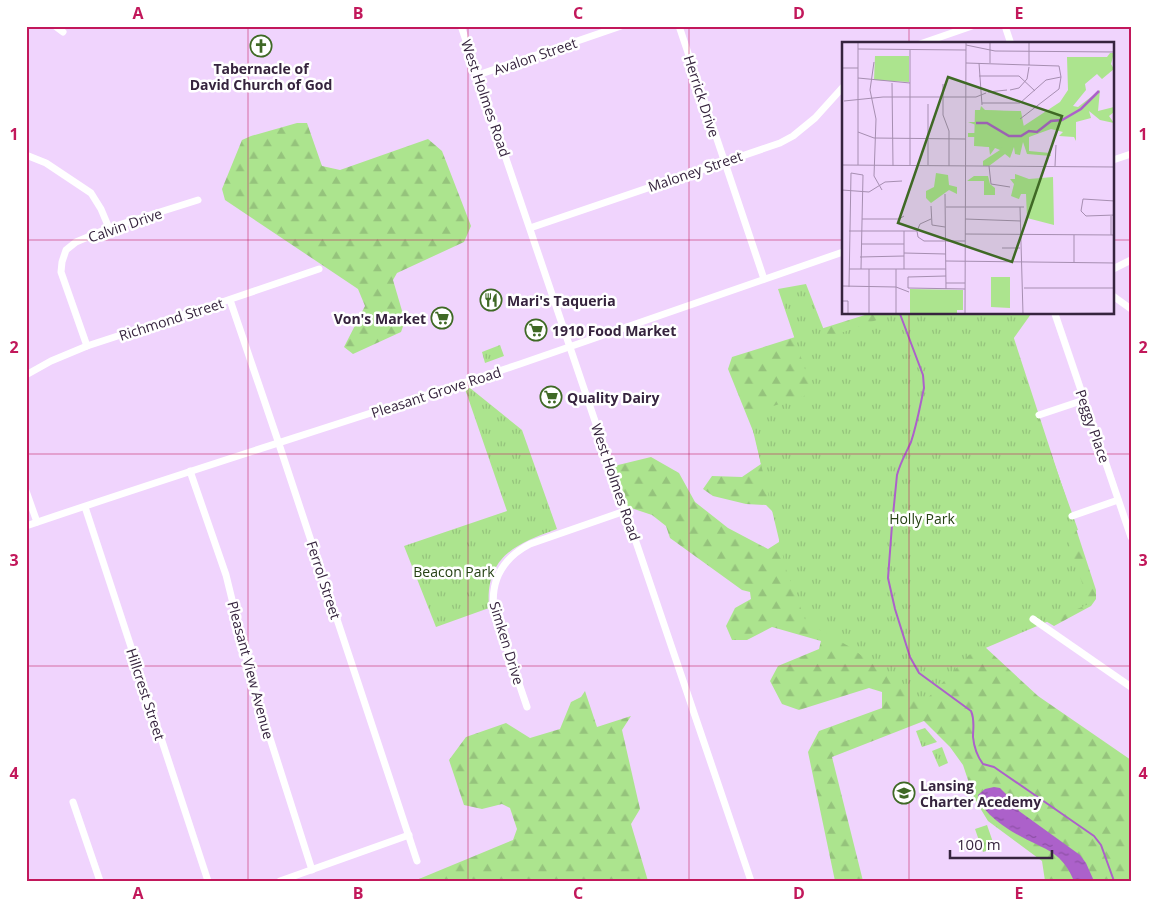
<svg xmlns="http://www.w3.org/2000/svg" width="1157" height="907" font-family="'Open Sans',sans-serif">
	<defs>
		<pattern id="forest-firs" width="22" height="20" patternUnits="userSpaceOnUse" patternTransform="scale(1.25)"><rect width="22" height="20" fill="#ace48e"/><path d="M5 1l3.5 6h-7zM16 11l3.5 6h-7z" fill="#95c37c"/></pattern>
		<pattern id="park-tufts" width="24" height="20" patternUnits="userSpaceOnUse" patternTransform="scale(1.25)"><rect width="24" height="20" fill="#ace48e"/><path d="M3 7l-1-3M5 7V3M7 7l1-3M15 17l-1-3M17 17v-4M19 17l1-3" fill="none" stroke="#95c37c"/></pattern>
		<pattern id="water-ripples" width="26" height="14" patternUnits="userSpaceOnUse" patternTransform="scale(1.25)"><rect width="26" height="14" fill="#ac61ca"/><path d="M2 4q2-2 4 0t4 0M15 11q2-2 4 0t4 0" fill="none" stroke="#8d50a5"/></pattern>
	</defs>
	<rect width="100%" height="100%" fill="#f0d4fd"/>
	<g fill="url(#forest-firs)">
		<path d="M 297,123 L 307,123 L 322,166 L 340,170 L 428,139 L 442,151 L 471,226 L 464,242 L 397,273 L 393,280 L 405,321 L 401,332 L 353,354 L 344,347 L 365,306 L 358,289 L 225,200 L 222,189 L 242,140 L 251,136 Z"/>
		<path d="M 868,314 L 1006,314 L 1096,590 L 1096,599 L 1091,606 L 1054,626 L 1044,620 L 985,647 L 1038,696 L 1131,760 L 1131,881 L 1045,881 L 1042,861 L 988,821 L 974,798 L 963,765 L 950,747 L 924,721 L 832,757 L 863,881 L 835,881 L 808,752 L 819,731 L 882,708 L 882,692 L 869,688 L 799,710 L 782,704 L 770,681 L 778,666 L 819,649 L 821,641 L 772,627 L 747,640 L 732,640 L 726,626 L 735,608 L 751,599 L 750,592 L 742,590 L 670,538 L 666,526 L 652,515 L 628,507 L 614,466 L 651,457 L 679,473 L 695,502 L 728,528 L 768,549 L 779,542 L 779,518 L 766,505 L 746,504 L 713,496 L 703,489 L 712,476 L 742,477 L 761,464 L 755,436 L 728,369 L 732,357 Z"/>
		<path d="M 585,691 L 597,727 L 631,716 L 622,730 L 640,809 L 631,824 L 648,881 L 414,881 L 513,840 L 517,829 L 510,808 L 502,804 L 482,809 L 464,805 L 449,760 L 466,737 L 506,723 L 530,738 L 560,729 L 571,702 L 581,697 Z"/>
	</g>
	<g fill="url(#park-tufts)">
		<path d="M 806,284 L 827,338 L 885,317 L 884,314 L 1031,314 L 1011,342 L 1078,530 L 1066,534 L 1089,604 L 969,655 L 924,702 L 850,647 L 806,622 L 786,569 L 749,414 L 813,393 L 778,289 Z"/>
		<path d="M 500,345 L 504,356 L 485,363 L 482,352 Z"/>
		<path d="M 470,388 L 522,430 L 557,529 C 515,544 485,557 489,608 L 436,627 L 404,546 L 507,511 L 465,389 Z"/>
		<path d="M 925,728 L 937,742 L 922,747 L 916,731 Z"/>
		<path d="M 942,747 L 948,763 L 939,767 L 932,751 Z"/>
		<path d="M 987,825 L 995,848 L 983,852 L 975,829 Z"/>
	</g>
	<path fill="url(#water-ripples)" d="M 994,787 L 1000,788 L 1009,797 L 1019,811 L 1080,855 L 1086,863 L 1094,881 L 1074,881 C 1070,872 1066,865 1059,858 C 1048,848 1034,844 1022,837 C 1008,830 979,811 978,795 L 985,789 Z"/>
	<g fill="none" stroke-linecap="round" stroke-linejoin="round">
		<path stroke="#ac61ca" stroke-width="2" d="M 900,314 L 923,375 L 924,388 C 920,406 917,424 911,442 C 906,453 900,463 897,475 L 892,525 L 888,578 L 895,609 L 910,657 L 919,673 L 971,711 C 975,720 973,728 973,737 C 974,747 977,756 983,764 L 994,767 L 1029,791 L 1094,836 L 1101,845 L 1114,881"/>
		<g stroke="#fff" stroke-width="7">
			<path d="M 55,26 L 63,32"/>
			<path d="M 461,26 L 751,881"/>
			<path d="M 679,26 L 764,279"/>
			<path d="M 1005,26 L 1011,44"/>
			<path d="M 920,44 L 972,26"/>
			<path d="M 478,75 L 621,26"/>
			<path d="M 26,155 L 46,163 L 91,193 L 101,209 L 109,228"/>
			<path d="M 1113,160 L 1131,154"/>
			<path d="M 530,228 L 780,143 L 793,136 L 815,118 L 843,87"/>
			<path d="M 1113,269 L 1131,260"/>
			<path d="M 1113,296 L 1131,309"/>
			<path d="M 230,300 L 276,435 L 417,861"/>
			<path d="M 1055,314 L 1131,537"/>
			<path d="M 87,346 L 61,272 L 62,262 L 66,250 L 76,242 L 109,228 L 198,200"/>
			<path d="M 26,375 L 51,361 L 87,346 L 225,301 L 319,269"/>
			<path d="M 1039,415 L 1084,400"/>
			<path d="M 190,471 L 226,575 L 250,673 L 262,713 L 312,870"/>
			<path d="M 26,491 L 37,522"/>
			<path d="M 85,507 L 208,881"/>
			<path d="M 1072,516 L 1118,500"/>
			<path d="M 26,526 C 190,470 356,419 520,364 C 628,327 735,289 843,252"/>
			<path d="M 1033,619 L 1131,687"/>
			<path d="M 527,707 L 494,610 C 490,579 503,558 530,544 L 625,511"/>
			<path d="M 73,802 L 100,881"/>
			<path d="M 280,881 L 409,835"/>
		</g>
	</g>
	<path fill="none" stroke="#c2185b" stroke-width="1" stroke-opacity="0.55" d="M 248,26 L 248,881M 468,26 L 468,881M 689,26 L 689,881M 909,26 L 909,44M 26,240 L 843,240M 1113,240 L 1131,240M 909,314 L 909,881M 26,454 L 1131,454M 26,666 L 1131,666"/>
	<defs>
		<g id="church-ring" transform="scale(1.125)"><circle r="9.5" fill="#fff" stroke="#3f6925" stroke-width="1.5"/><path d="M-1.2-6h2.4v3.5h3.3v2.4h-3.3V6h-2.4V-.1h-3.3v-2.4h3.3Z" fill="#3f6925"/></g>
		<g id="restaurant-ring" transform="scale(1.125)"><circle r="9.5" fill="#fff" stroke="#3f6925" stroke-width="1.5"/><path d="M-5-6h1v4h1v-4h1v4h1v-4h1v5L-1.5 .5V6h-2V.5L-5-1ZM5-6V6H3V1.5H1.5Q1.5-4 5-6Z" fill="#3f6925"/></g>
		<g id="supermarket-ring" transform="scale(1.125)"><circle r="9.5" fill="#fff" stroke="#3f6925" stroke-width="1.5"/><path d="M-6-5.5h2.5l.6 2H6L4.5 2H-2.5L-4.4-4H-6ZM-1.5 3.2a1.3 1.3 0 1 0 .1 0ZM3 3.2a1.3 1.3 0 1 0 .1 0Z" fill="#3f6925"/></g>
		<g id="school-ring" transform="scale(1.125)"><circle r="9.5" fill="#fff" stroke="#3f6925" stroke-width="1.5"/><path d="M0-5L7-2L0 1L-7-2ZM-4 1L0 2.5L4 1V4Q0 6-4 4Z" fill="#3f6925"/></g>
	</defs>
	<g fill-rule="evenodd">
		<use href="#church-ring" x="261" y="46"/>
		<use href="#restaurant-ring" x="491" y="300"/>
		<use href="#supermarket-ring" x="442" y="318"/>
		<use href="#supermarket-ring" x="536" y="330"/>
		<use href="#supermarket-ring" x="551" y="397"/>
		<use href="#school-ring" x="904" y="793"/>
	</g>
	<g text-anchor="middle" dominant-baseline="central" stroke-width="5" stroke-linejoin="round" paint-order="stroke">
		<g font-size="14" fill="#36243e" stroke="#fff">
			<text transform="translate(535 56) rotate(-19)">Avalon Street</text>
			<text transform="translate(702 96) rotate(72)">Herrick Drive</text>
			<text transform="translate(486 98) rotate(71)">West Holmes Road</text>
			<text transform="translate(695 171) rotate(-19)">Maloney Street</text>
			<text transform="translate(125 225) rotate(-19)">Calvin Drive</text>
			<text transform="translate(171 319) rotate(-18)">Richmond Street</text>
			<text transform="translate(436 392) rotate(-18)">Pleasant Grove Road</text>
			<text transform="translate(1093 426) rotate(71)">Peggy Place</text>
			<text transform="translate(616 482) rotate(71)">West Holmes Road</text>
			<text transform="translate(324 580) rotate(72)">Ferrol Street</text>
			<text transform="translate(507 643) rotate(73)">Simken Drive</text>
			<text transform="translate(251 670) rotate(75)">Pleasant View Avenue</text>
			<text transform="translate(146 694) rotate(72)">Hillcrest Street</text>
		</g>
		<g font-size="14" font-weight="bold" fill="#36243e" stroke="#fff" text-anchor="start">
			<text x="261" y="68" text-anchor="middle">Tabernacle of<tspan x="261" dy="16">David Church of God</tspan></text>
			<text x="507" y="300">Mari's Taqueria</text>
			<text x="426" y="318" text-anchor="end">Von's Market</text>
			<text x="552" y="330">1910 Food Market</text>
			<text x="567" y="397">Quality Dairy</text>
			<text x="920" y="785">Lansing<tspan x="920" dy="16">Charter Acedemy</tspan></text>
		</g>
		<g font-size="14" fill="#254113" stroke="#fff">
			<text x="922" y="518">Holly Park</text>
			<text x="454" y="571">Beacon Park</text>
		</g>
	</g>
	<g transform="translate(842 42)">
		<rect width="272" height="272" fill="#f0d4fd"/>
		<path d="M 268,11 L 272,11 L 269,22 L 272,27 L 260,37 L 255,32 L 243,42 L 244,48 L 231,64 L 236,65 L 258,48 L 256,69 L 272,65 L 272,70 L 267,74 L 272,81 L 258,78 L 247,69 L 249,76 L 234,80 L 234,99 L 232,95 L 217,94 L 221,90 L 209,87 L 187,95 L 187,109 L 208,111 L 209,114 L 185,112 L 181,100 L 178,113 L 173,112 L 172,105 L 168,116 L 163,112 L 147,124 L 141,124 L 141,119 L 158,108 L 153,106 L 148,113 L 147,105 L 132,104 L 133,68 L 179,69 L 180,85 L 218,60 L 226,48 L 225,15 L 265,15 ZM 94,131 L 106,133 L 107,143 L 115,145 L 115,152 L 107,148 L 89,161 L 84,156 L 84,149 L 92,145 ZM 173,132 L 187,137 L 211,135 L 212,183 L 185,176 L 184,152 L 179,152 L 177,157 L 169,154 L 172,142 L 168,137 L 173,137 Z" fill="#ace48e"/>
		<path d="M 33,14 L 67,14 L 67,40 L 32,38 ZM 139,64 L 143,68 L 179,70 L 184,95 L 169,106 L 161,106 L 140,104 L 140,95 L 126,95 L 126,91 L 134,91 L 134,83 L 126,80 L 133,80 L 133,68 L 138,68 ZM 132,134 L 146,134 L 148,142 L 153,146 L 153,153 L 142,153 L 142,139 L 125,139 ZM 149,235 L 168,235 L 168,266 L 149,265 ZM 68,247 L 121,248 L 121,268 L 115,268 L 115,272 L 68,272 Z" fill="#ace48e"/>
		<path fill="none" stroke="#ac61ca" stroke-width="2.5" d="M 134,81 L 145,81 L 167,94 L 179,94 L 187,89 L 195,90 L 209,79 L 220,78 L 239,67 L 257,49"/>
		<path fill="none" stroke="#a68eb1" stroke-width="1" d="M 0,1 L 0,106M 124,3 L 153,9 L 273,10M 16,7 L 124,8M 68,8 L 68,124M 32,20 L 28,48 L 34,77 L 32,134 L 40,148M 124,21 L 217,24 L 219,35 L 217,47 L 178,77M 137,21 L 140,63M 148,21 L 148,0M 187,23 L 187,0M 0,26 L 16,26M 137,34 L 177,34 L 193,49M 16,36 L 68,41M 50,41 L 51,124M 101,42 L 101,73 L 107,89 L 107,124M 168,48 L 177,46 L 185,37 L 187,25M 146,50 L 165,48M 2,59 L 41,55 L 134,55 L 144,51M 140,61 L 178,61 L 204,38 L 219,35M 86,62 L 86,123M 16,90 L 32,96 L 124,97M 0,123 L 273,125M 16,123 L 16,0M 147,124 L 149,142 L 168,145M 213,124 L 214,103M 0,148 L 27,150 L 43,140 L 60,139M 103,152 L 104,247M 273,159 L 241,157 L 239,169 L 244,174 L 273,173M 89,164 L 90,183 L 103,185M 104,165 L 182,165M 178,165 L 181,272M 269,174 L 269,193M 20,177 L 57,177 L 62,174M 123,177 L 179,179M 7,189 L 75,189M 75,189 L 76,195 L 82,199 L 123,199M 75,189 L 78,182 L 89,177M 123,192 L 273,193M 19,202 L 62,202M 160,206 L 178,206M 62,211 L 104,212M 18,215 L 62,214M 104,219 L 273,221M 232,221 L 232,193M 7,227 L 104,227M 62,227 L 62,189M 104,234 L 66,235 L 66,246 L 123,247M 104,241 L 123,241M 0,244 L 54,245 L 67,250M 7,245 L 9,131 L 21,133 L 19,227M 182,246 L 273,246M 0,259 L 6,259 L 6,272M 27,272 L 27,227M 54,272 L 54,227M 123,272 L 124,0M 176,272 L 273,271"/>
		<path fill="#3f6925" fill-opacity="0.15" stroke="#3f6925" stroke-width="2.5" d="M 106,35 L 220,74 L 170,220 L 56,181 Z"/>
		<rect width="272" height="272" fill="none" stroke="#36243e" stroke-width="2.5"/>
	</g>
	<rect width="1157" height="907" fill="none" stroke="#ffffff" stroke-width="55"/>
	<path d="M950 850v8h102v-8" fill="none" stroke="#36243e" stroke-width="2.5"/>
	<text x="957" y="850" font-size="15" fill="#36243e" stroke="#ffffff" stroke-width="4" paint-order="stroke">100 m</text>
	<rect x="28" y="28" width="1102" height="852" fill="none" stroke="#c2185b" stroke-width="2"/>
	<g font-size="16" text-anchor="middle" font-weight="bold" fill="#c2185b">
		<text x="138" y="19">A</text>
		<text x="358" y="19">B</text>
		<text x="578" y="19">C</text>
		<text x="799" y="19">D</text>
		<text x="1019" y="19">E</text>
		<text x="14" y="140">1</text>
		<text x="1143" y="140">1</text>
		<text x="14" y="353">2</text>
		<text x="1143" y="353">2</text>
		<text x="14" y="566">3</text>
		<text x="1143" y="566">3</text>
		<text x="14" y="779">4</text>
		<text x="1143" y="779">4</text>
		<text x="138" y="899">A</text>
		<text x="358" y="899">B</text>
		<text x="578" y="899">C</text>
		<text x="799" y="899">D</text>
		<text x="1019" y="899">E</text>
	</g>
</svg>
